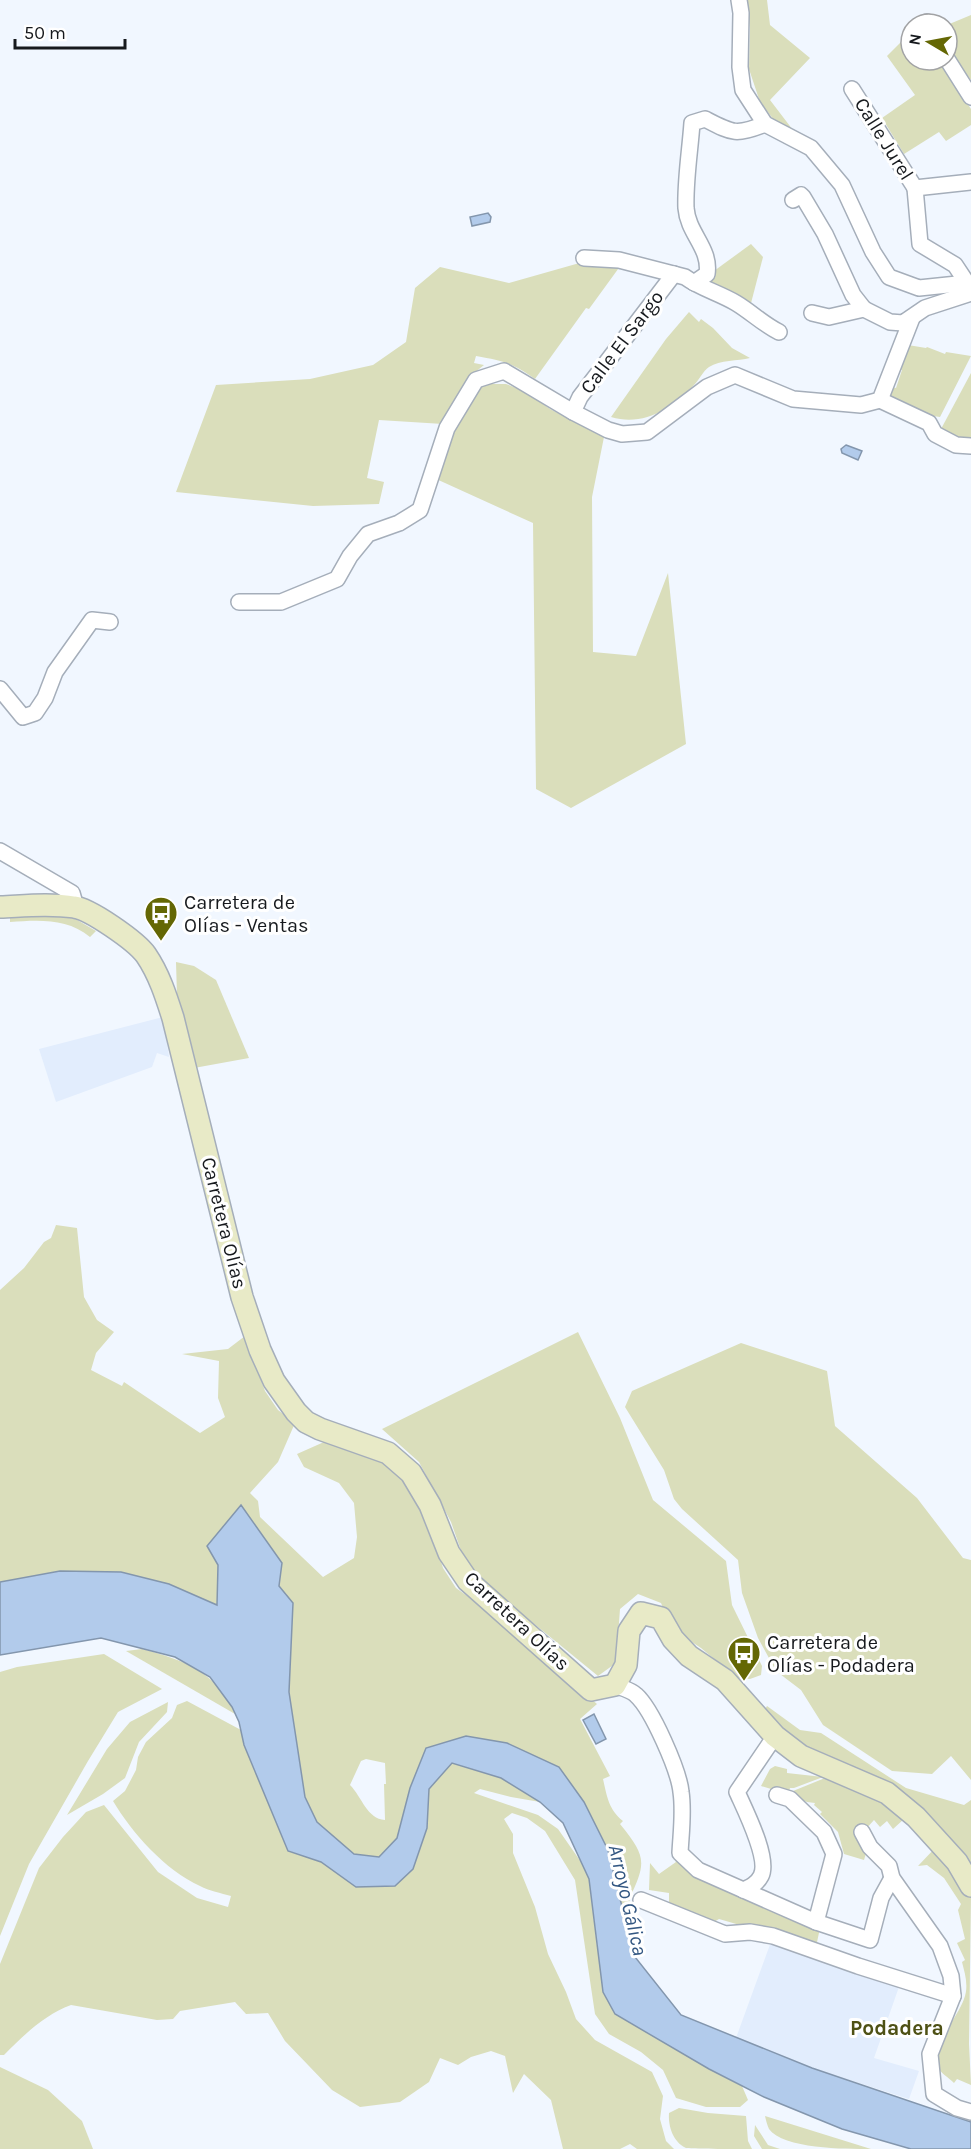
<svg xmlns="http://www.w3.org/2000/svg" width="971" height="2149" font-family="Karla,sans-serif">
	<rect width="100%" height="100%" fill="#f1f7ff"/>
	<g fill="#e2edfd">
		<path d="M 163,1017 L 169,1057 L 157,1053 L 152,1067 L 56,1102 L 39,1049 Z"/>
		<path d="M 772,1939 L 900,1984 L 874,2058 L 919,2071 L 909,2099 L 812,2068 L 736,2038 Z"/>
	</g>
	<g fill="#dadebb" fill-rule="evenodd">
		<path d="M 747,0 L 767,0 L 770,25 L 810,58 L 770,100 L 796,134 L 777,124 L 760,102 L 749,69 L 750,28 Z"/>
		<path d="M 971,15 L 971,80 C 954,58 947,54 947,25 Z"/>
		<path d="M 911,32 L 911,60 L 938,60 L 971,109 L 971,125 L 946,141 L 939,132 L 904,154 L 882,118 L 915,95 L 887,56 Z"/>
		<path d="M 751,244 L 763,257 L 750,307 L 710,284 L 714,271 Z"/>
		<path d="M 583,262 L 621,265 L 589,309 L 586,308 L 535,379 C 513,363 504,361 476,356 L 474,363 L 484,365 L 468,378 L 443,424 L 379,420 L 367,478 L 384,482 L 379,504 L 313,506 L 176,492 L 216,385 L 310,379 L 373,365 L 406,342 L 415,288 L 440,267 L 509,283 Z"/>
		<path d="M 689,312 L 699,322 L 701,319 L 713,328 L 732,348 L 750,358 C 738,361 720,360 709,367 C 703,371 699,380 694,385 C 672,408 644,427 611,417 L 666,339 Z"/>
		<path d="M 908,345 L 926,348 L 927,347 L 945,354 L 946,352 L 971,356 L 940,417 L 920,414 L 884,399 L 891,387 L 896,388 L 902,370 L 898,368 Z"/>
		<path d="M 971,373 L 971,441 L 952,438 L 941,429 Z"/>
		<path d="M 482,384 L 506,384 L 526,392 L 550,409 L 604,437 L 592,497 L 593,652 L 636,656 L 668,573 L 686,744 L 571,808 L 536,789 L 533,523 L 434,478 L 455,425 Z"/>
		<path d="M 49,912 L 72,917 L 96,931 L 90,937 C 67,918 39,920 10,922 L 10,916 Z"/>
		<path d="M 176,962 L 194,966 L 216,980 L 249,1058 L 194,1068 L 177,996 Z"/>
		<path d="M 56,1225 L 77,1228 L 84,1297 L 97,1320 L 114,1332 L 96,1353 L 91,1370 L 122,1386 L 124,1382 L 200,1433 L 225,1417 L 218,1398 L 219,1361 L 182,1354 L 228,1349 L 245,1336 L 265,1391 L 278,1410 L 295,1423 L 278,1462 L 250,1493 L 258,1501 L 260,1517 L 323,1577 L 354,1558 L 357,1537 L 354,1503 L 339,1483 L 304,1467 L 297,1454 L 324,1442 L 388,1463 L 411,1487 L 429,1523 L 443,1568 L 456,1588 L 501,1620 L 597,1704 L 580,1719 L 610,1776 L 603,1779 C 607,1797 609,1810 623,1821 L 620,1824 C 646,1856 647,1862 629,1899 L 635,1915 L 632,1914 L 627,1928 L 608,1850 L 584,1802 L 426,1748 L 410,1788 L 397,1838 L 379,1857 L 354,1854 L 317,1822 L 305,1797 L 289,1692 L 293,1603 L 279,1586 L 218,1565 L 217,1606 L 169,1584 L 60,1571 L 0,1582 L 0,1290 L 24,1268 L 44,1242 L 51,1238 ZM 366,1759 L 385,1763 L 386,1784 L 384,1784 L 385,1820 C 367,1819 362,1797 350,1785 L 361,1761 Z"/>
		<path d="M 578,1332 L 620,1418 L 653,1500 L 726,1561 L 732,1605 L 762,1666 L 761,1675 L 750,1679 L 737,1678 L 701,1648 L 672,1629 L 661,1603 L 638,1594 L 620,1609 L 616,1663 L 598,1676 L 500,1596 L 465,1562 L 451,1522 L 419,1462 L 382,1429 Z"/>
		<path d="M 741,1343 L 827,1371 L 835,1426 L 917,1498 L 963,1558 L 971,1560 L 971,1780 L 951,1756 L 932,1774 L 892,1771 L 823,1725 L 801,1690 L 776,1671 L 758,1638 L 742,1593 L 738,1560 L 682,1509 L 674,1499 L 664,1470 L 625,1407 L 632,1391 Z"/>
		<path d="M 142,1649 C 184,1660 217,1672 235,1714 L 126,1651 Z"/>
		<path d="M 104,1654 L 162,1689 L 118,1712 L 88,1761 L 29,1864 L 0,1936 L 0,1672 L 17,1667 Z"/>
		<path d="M 187,1701 L 241,1730 L 244,1745 L 288,1851 L 321,1862 L 356,1887 L 427,1828 L 429,1789 L 452,1763 L 501,1778 L 540,1802 L 511,1797 L 480,1789 L 474,1793 L 538,1815 L 558,1829 L 581,1862 L 589,1879 L 597,1946 L 709,2069 L 742,2086 L 748,2100 L 740,2107 L 706,2107 L 676,2098 L 663,2070 L 641,2052 L 609,2034 L 595,2014 L 575,1880 L 545,1831 L 527,1818 L 512,1813 L 504,1819 L 513,1834 L 513,1853 L 535,1907 L 548,1954 L 566,1992 L 576,2019 L 595,2040 L 652,2072 L 663,2096 L 660,2119 L 666,2141 L 674,2149 L 637,2149 L 630,2144 L 620,2149 L 563,2149 L 551,2100 L 524,2074 L 513,2093 L 505,2056 L 491,2051 L 471,2057 L 458,2065 L 440,2058 L 429,2082 L 400,2102 L 360,2107 L 332,2090 L 285,2041 L 268,2013 L 246,2014 L 235,2002 L 180,2011 L 173,2019 L 157,2020 L 71,2005 C 44,2015 24,2035 4,2055 L 0,2055 L 0,1964 L 39,1868 L 63,1837 L 86,1812 L 104,1805 L 158,1872 L 197,1898 L 228,1907 L 231,1896 C 221,1893 209,1891 200,1886 C 165,1870 132,1833 113,1801 L 125,1791 L 136,1770 L 138,1757 L 146,1742 L 172,1718 L 177,1705 Z"/>
		<path d="M 168,1702 L 167,1712 L 139,1742 L 125,1778 L 103,1794 L 67,1815 L 107,1749 L 130,1722 Z"/>
		<path d="M 767,1706 L 800,1730 L 821,1733 L 906,1788 L 964,1805 L 971,1800 L 971,1867 L 953,1841 L 920,1812 L 785,1734 L 764,1711 Z"/>
		<path d="M 775,1766 L 787,1769 L 787,1773 L 823,1777 L 794,1788 L 790,1788 L 788,1794 L 761,1786 L 770,1769 Z"/>
		<path d="M 825,1778 L 876,1793 L 904,1819 L 893,1829 L 887,1821 L 880,1827 L 874,1820 L 865,1830 L 856,1828 L 855,1830 L 861,1835 L 867,1850 L 864,1860 L 844,1854 L 838,1832 L 820,1814 L 822,1812 L 814,1805 L 815,1803 L 807,1802 L 793,1796 L 793,1791 Z"/>
		<path d="M 936,1847 L 971,1896 L 969,2044 L 971,2085 L 957,2079 L 954,2083 C 949,2078 941,2073 937,2067 C 929,2050 959,2015 964,1999 C 969,1986 965,1974 962,1962 L 965,1960 L 957,1943 L 965,1939 L 958,1910 L 961,1904 L 944,1878 L 927,1865 L 918,1866 Z"/>
		<path d="M 678,1859 L 681,1865 L 696,1878 L 820,1928 L 816,1947 L 719,1919 L 709,1925 L 669,1906 L 669,1893 L 649,1890 L 650,1863 L 659,1874 L 676,1862 L 675,1860 Z"/>
		<path d="M 0,2067 L 48,2090 L 82,2121 L 93,2149 L 0,2149 Z"/>
		<path d="M 679,2108 L 708,2113 L 746,2116 L 748,2141 L 752,2149 C 739,2149 696,2149 686,2148 C 673,2142 668,2126 669,2113 Z"/>
		<path d="M 765,2116 L 871,2149 C 845,2149 783,2149 769,2129 C 767,2125 766,2120 765,2116 Z"/>
		<path d="M 755,2125 L 768,2145 L 780,2149 L 762,2149 L 754,2136 Z"/>
	</g>
	<g fill="#b2cbeb" stroke="#8396ad" stroke-width="1.5">
		<path d="M 488,213 L 491,217 L 490,222 L 472,226 L 470,217 Z"/>
		<path d="M 846,445 L 862,451 L 858,460 L 842,453 L 841,449 Z"/>
		<path d="M 241,1505 L 282,1563 L 279,1586 L 293,1603 L 289,1692 L 305,1797 L 317,1822 L 354,1854 L 379,1857 L 397,1838 L 410,1788 L 426,1748 L 466,1736 L 507,1743 L 559,1767 L 584,1802 L 608,1850 L 627,1927 L 632,1930 L 630,1939 L 635,1957 L 681,2015 L 812,2068 L 971,2122 L 971,2149 L 911,2149 L 842,2129 L 764,2097 L 709,2069 L 615,2014 L 603,1992 L 589,1879 L 563,1823 L 540,1802 L 501,1778 L 452,1763 L 429,1789 L 427,1828 L 413,1869 L 395,1886 L 356,1887 L 321,1862 L 288,1851 L 244,1745 L 239,1722 L 232,1707 L 210,1677 L 175,1657 L 101,1638 L 0,1655 L 0,1582 L 60,1571 L 121,1572 L 169,1584 L 217,1605 L 218,1565 L 207,1546 Z"/>
		<path d="M 594,1714 L 606,1739 L 596,1744 L 583,1720 Z"/>
	</g>
	<g fill="none" stroke-linecap="round" stroke-linejoin="round">
		<g stroke="#a5aeba" stroke-width="18">
			<g id="minor">
				<path d="M 739,0 L 741,13 L 740,67 L 743,90 L 765,124 L 811,148 L 842,185 L 873,252 L 889,277 L 919,288 L 967,283 L 971,287"/>
				<path d="M 927,22 L 927,24"/>
				<path d="M 947,59 L 971,97"/>
				<path d="M 852,89 L 915,188 L 971,182"/>
				<path d="M 915,188 L 920,244 L 955,265 L 967,283"/>
				<path d="M 793,200 L 801,195 L 803,197 L 825,234 L 853,295 L 864,309"/>
				<path d="M 584,258 L 619,260 L 685,277 C 700,288 719,293 736,303 C 751,312 763,324 779,332"/>
				<path d="M 694,283 L 707,274 C 711,248 688,234 686,208 C 685,181 690,151 692,123 L 705,119 C 732,133 736,136 765,124"/>
				<path d="M 812,313 L 829,317 L 864,309 L 890,322 L 903,323 L 925,308 L 971,293"/>
				<path d="M 880,400 L 929,423 L 935,434 L 956,445 L 971,446"/>
				<path d="M 573,412 L 580,397 L 674,274"/>
				<path d="M 239,602 L 281,602 L 337,579 L 350,556 L 368,534 L 399,523 L 420,510 L 447,428 L 476,380 L 504,371 L 573,412 L 608,430 L 622,434 L 647,432 L 707,387 L 735,375 L 793,399 L 861,405 L 880,400 L 912,318"/>
				<path d="M 0,689 L 23,717 L 35,713 L 45,698 L 55,672 L 92,620 L 110,622"/>
				<path d="M 0,851 L 72,893 L 76,907"/>
				<path d="M 615,1685 C 622,1688 631,1690 636,1695 C 652,1709 679,1771 681,1792 C 684,1812 681,1833 680,1853 L 698,1870 L 816,1922 L 870,1940 L 881,1898 L 892,1878"/>
				<path d="M 777,1795 L 790,1799 L 824,1832 L 834,1854 L 816,1922"/>
				<path d="M 862,1832 L 870,1847 L 889,1866 L 892,1878 L 940,1946 L 951,1976 L 953,1996 L 930,2054 L 934,2094 L 957,2108 L 971,2112"/>
				<path d="M 743,1890 C 750,1887 757,1884 761,1876 C 770,1859 745,1810 737,1792 L 775,1736"/>
				<path d="M 641,1900 L 725,1934 L 750,1932 L 773,1936 L 858,1966 L 953,1996"/>
			</g>
		</g>
		<g stroke="#a5aeba" stroke-width="24">
			<path id="secondary" d="M 0,907 C 24,906 49,903 74,907 C 90,909 136,941 146,955 C 159,974 166,996 173,1018 L 242,1297 L 260,1350 L 274,1381 L 296,1412 L 306,1422 L 320,1429 L 388,1453 L 411,1473 L 430,1505 L 449,1553 L 468,1581 L 591,1690 L 615,1685 L 626,1665 L 629,1631 L 641,1613 L 661,1618 L 673,1639 L 689,1656 L 725,1680 L 775,1736 L 801,1756 L 887,1793 L 916,1817 L 957,1862 L 971,1886"/>
		</g>
		<use href="#minor" stroke="#fff" stroke-width="15"/>
		<use href="#secondary" stroke="#e8eac7" stroke-width="21"/>
	</g>
	<defs>
		<g id="bus-pin" transform="scale(1.725)"><path d="M0 17L-7.5 6A9.5 9.5 0 1 1 7.5 6Z" fill="#646704" stroke="#fff"/><path d="M-5-6H5V4H4V6H2V4H-2V6H-4V4H-5ZM-3.5-4V0h7V-4ZM-3.5 1.2v1.5H-2V1.2ZM2 1.2v1.5H3.5V1.2Z" fill="#fff"/></g>
	</defs>
	<g fill-rule="evenodd">
		<use href="#bus-pin" x="161" y="913"/>
		<use href="#bus-pin" x="744" y="1653"/>
	</g>
	<g text-anchor="middle" dominant-baseline="central" stroke-width="6" stroke-linejoin="round" paint-order="stroke">
		<g font-size="20" fill="#16191d" stroke="#fff">
			<text transform="translate(884 139) rotate(58)">Calle Jurel</text>
			<text transform="translate(622 342) rotate(-53)">Calle El Sargo</text>
			<text transform="translate(224 1223) rotate(76)">Carretera Olías</text>
			<text transform="translate(517 1621) rotate(43)">Carretera Olías</text>
		</g>
		<g font-size="20" fill="#16191d" stroke="#fff" text-anchor="start">
			<text x="184" y="902">Carretera de<tspan x="184" dy="23">Olías - Ventas</tspan></text>
			<text x="767" y="1642">Carretera de<tspan x="767" dy="23">Olías - Podadera</tspan></text>
		</g>
		<g font-size="21" font-style="italic" fill="#335782" stroke="#fff">
			<text transform="translate(628 1900) rotate(77)">Arroyo Gálica</text>
		</g>
		<g font-size="21" font-weight="bold" fill="#4e5115" stroke="#fff">
			<text x="897" y="2028">Podadera</text>
		</g>
	</g>
	<g transform="translate(929 42) rotate(280)"><circle r="28" fill="#ffffff" stroke="#a2a3a5" stroke-width="1.5"/>
	<path d="M0-4.5L10 22L0 15L-10 22Z" fill="#646704"/>
	<text y="-9" font-size="16" font-weight="bold" text-anchor="middle" fill="#16191d">N</text>
	</g>
	<path d="M15 39v9h110v-9" fill="none" stroke="#16191d" stroke-width="3"/>
	<text x="24" y="39" font-size="18" fill="#16191d" stroke="#ffffff" stroke-width="4.5" paint-order="stroke">50 m</text>
</svg>
